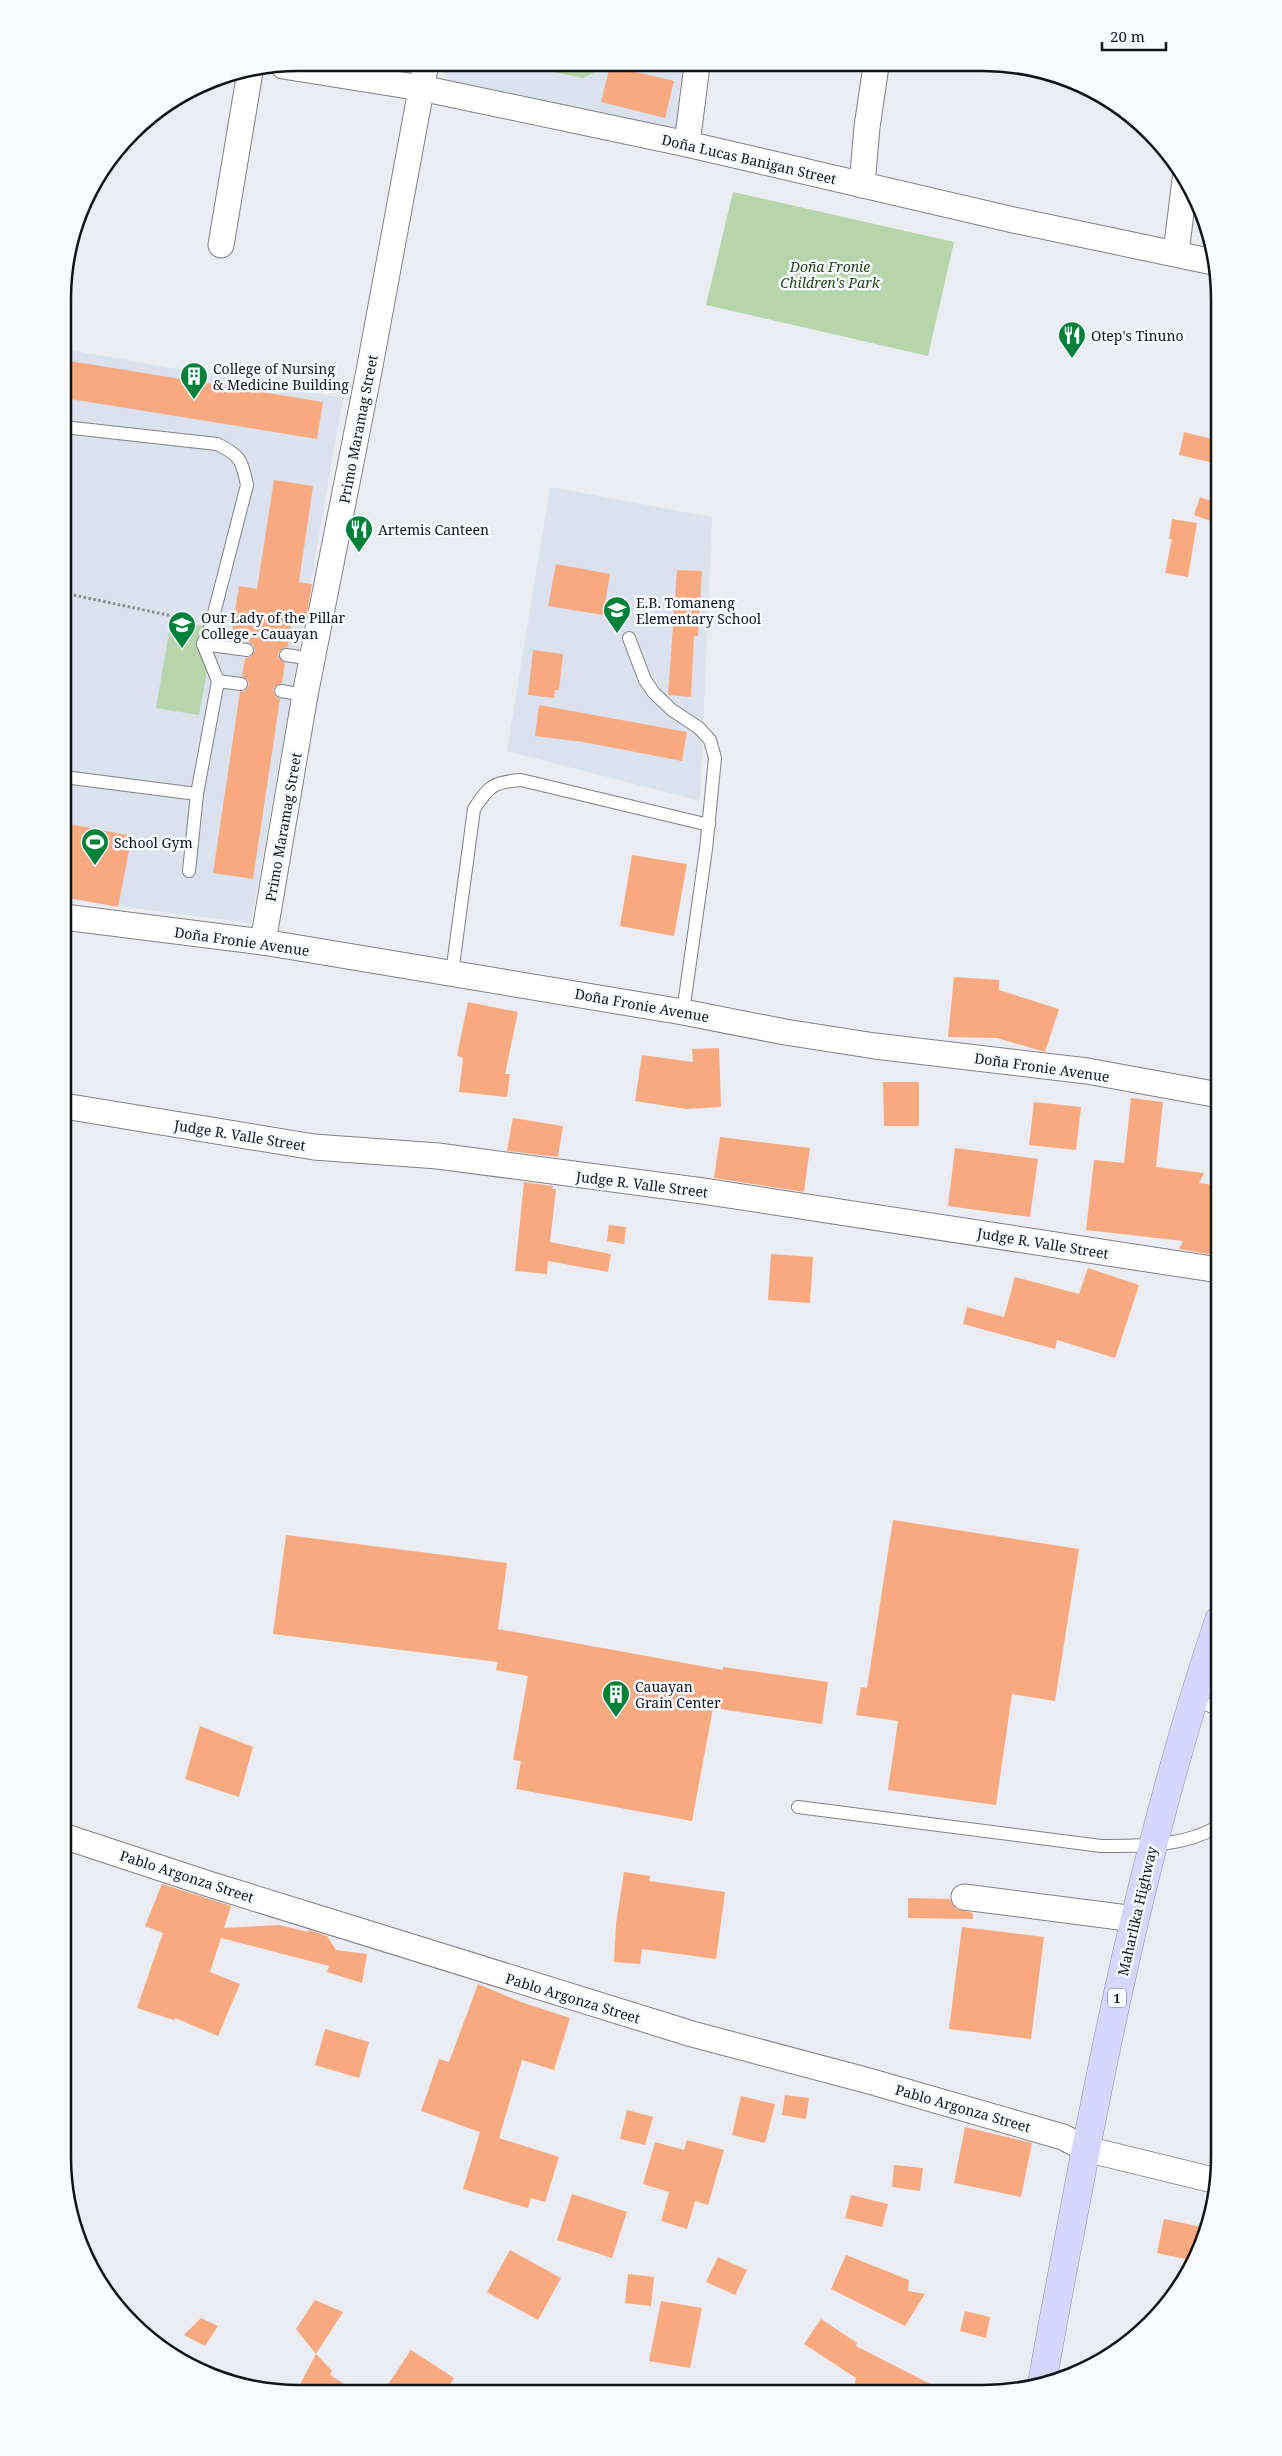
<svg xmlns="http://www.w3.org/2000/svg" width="1282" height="2456" font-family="'Noto Serif',serif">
	<rect width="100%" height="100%" fill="#eaecf2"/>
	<g fill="#dbe1ed">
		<path d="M 442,63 L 682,65 L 676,128 L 450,84 L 441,69 Z"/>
		<path d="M 64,349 L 343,398 L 251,923 L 64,899 Z"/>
		<path d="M 550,487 L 712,517 L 700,801 L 507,751 Z"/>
	</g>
	<g fill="#b6d5ab">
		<path d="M 514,64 L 601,64 L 593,73 L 583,78 Z"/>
		<path d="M 733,192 L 954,242 L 928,356 L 706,305 Z"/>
		<path d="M 171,621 L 215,628 L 199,715 L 156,708 Z"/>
	</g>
	<g fill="#f8a980">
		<path d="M 610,66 L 674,81 L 665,118 L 601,102 Z"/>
		<path d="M 64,360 L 323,402 L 317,439 L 64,398 Z"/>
		<path d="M 1184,432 L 1215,440 L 1210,462 L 1179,455 Z"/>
		<path d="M 274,480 L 313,486 L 299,582 L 312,584 L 306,618 L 292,616 L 288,647 L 283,648 L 278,653 L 279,658 L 285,663 L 282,683 L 275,686 L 273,690 L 276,697 L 280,699 L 253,879 L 213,873 L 240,692 L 245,691 L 249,686 L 248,680 L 242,676 L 245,658 L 250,657 L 255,651 L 254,646 L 248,641 L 231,638 L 239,586 L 257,589 Z"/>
		<path d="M 1200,497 L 1219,504 L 1219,524 L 1194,515 Z"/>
		<path d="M 1172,519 L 1197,523 L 1188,577 L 1165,573 L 1172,539 L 1169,539 Z"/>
		<path d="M 556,564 L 610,574 L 603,615 L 548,606 Z"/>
		<path d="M 677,570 L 702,571 L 698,636 L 694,636 L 691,697 L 668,695 Z"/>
		<path d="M 533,650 L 563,654 L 559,690 L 555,690 L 554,698 L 528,695 Z"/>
		<path d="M 539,705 L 687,732 L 682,761 L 583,742 L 535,736 Z"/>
		<path d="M 64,823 L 132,836 L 118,907 L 64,897 Z"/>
		<path d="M 632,855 L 687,864 L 674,936 L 620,926 Z"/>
		<path d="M 954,977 L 999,980 L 999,990 L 1059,1009 L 1045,1052 L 997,1038 L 948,1037 Z"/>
		<path d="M 468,1002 L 518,1012 L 505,1074 L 510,1074 L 507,1097 L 459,1092 L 463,1058 L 457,1056 Z"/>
		<path d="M 719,1048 L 721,1107 L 686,1109 L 635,1101 L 642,1055 L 693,1062 L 692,1049 Z"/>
		<path d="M 883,1082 L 919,1082 L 919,1126 L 884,1126 Z"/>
		<path d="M 1131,1098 L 1163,1102 L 1156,1167 L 1204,1173 L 1199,1183 L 1219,1186 L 1219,1250 L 1214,1255 L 1179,1249 L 1183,1241 L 1086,1230 L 1094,1160 L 1124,1163 Z"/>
		<path d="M 1034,1102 L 1081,1107 L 1076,1150 L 1029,1145 Z"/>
		<path d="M 513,1118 L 563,1126 L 558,1157 L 507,1151 Z"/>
		<path d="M 720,1137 L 810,1148 L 804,1192 L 714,1178 Z"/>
		<path d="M 955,1148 L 1038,1159 L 1030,1217 L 948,1206 Z"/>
		<path d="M 524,1182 L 553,1186 L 552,1189 L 556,1189 L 550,1242 L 611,1254 L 608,1272 L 548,1261 L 547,1274 L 515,1271 Z"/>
		<path d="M 609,1225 L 626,1227 L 624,1244 L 607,1241 Z"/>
		<path d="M 771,1254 L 813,1257 L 810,1303 L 768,1300 Z"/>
		<path d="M 1088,1268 L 1139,1285 L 1115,1358 L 1057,1340 L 1055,1349 L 963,1324 L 967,1307 L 1004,1317 L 1015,1277 L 1079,1294 Z"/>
		<path d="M 893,1520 L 1079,1549 L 1055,1701 L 1012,1694 L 996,1805 L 888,1790 L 898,1721 L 856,1715 L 861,1687 L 867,1688 Z"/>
		<path d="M 286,1535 L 507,1563 L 498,1629 L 723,1670 L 723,1667 L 828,1682 L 822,1724 L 713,1708 L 692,1821 L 516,1789 L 521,1761 L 513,1760 L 528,1676 L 496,1670 L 498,1662 L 273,1634 Z"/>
		<path d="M 200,1726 L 253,1747 L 239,1797 L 185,1779 Z"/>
		<path d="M 624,1872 L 650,1876 L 649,1881 L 725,1892 L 716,1959 L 642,1949 L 640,1964 L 614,1962 L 616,1924 Z"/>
		<path d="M 162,1884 L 231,1906 L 224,1928 L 279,1925 L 308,1932 L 309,1930 L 327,1936 L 336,1950 L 367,1954 L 362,1983 L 327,1972 L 329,1966 L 221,1938 L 210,1972 L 240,1984 L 218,2036 L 175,2018 L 174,2020 L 137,2008 L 163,1933 L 145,1926 Z"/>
		<path d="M 908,1898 L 950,1899 L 956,1909 L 973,1913 L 973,1919 L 908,1918 Z"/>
		<path d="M 962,1927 L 1044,1937 L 1031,2039 L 949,2029 Z"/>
		<path d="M 478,1984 L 521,2002 L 570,2018 L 554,2070 L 522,2060 L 499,2138 L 559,2157 L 545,2202 L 531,2198 L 528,2208 L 463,2189 L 480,2132 L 421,2111 L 439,2059 L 449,2062 Z"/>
		<path d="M 325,2029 L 369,2042 L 359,2078 L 315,2065 Z"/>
		<path d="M 785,2095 L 809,2098 L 806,2119 L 782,2115 Z"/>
		<path d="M 741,2096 L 775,2104 L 765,2143 L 732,2135 Z"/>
		<path d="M 627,2110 L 653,2117 L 645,2145 L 620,2139 Z"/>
		<path d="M 965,2127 L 1032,2143 L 1021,2197 L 954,2183 Z"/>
		<path d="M 687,2140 L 724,2150 L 708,2205 L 695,2201 L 687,2229 L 661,2221 L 669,2192 L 643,2184 L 655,2142 L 684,2150 Z"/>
		<path d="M 894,2165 L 923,2168 L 920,2191 L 892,2187 Z"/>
		<path d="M 572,2194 L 627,2212 L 612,2258 L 557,2240 Z"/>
		<path d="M 851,2195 L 888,2204 L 882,2227 L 845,2218 Z"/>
		<path d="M 1164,2219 L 1206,2228 L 1202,2247 L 1194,2261 L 1157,2253 Z"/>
		<path d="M 510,2250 L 561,2278 L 538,2320 L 487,2292 Z"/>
		<path d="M 846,2255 L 909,2280 L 908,2291 L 925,2294 L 905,2326 L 831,2289 Z"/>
		<path d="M 718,2257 L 747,2270 L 735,2295 L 706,2282 Z"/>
		<path d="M 628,2274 L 654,2277 L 651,2306 L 625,2303 Z"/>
		<path d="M 315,2300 L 343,2312 L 316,2354 L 296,2329 Z"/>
		<path d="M 661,2301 L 702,2308 L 690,2368 L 649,2361 Z"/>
		<path d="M 965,2311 L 990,2317 L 986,2338 L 960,2331 Z"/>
		<path d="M 201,2318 L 218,2326 L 205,2346 L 184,2335 Z"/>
		<path d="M 821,2319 L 857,2343 L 856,2346 L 948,2393 L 853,2393 L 856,2378 L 804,2344 Z"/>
		<path d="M 411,2350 L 454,2378 L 445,2392 L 383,2392 Z"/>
		<path d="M 316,2354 L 332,2371 L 330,2375 L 357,2392 L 296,2392 Z"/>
	</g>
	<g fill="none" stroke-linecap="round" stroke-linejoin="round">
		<g stroke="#7f8186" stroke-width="14">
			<g id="service">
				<path d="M 64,427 L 217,444 C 240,455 242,460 247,485 L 211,625 L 203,644 L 218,681 L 197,794 L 189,871"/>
				<path d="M 629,638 L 645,680 L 654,693 L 672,710 L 699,728 L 710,740 L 715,758 L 706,849 L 683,1012"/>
				<path d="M 203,644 L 247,650"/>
				<path d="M 286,655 L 312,659"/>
				<path d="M 218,681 L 241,684"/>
				<path d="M 281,691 L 305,695"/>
				<path d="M 64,777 L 197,794"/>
				<path d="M 452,973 L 474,809 C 489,786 493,782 521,780 L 709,825"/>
				<path d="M 1193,1698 L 1219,1710"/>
				<path d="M 798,1807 L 1101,1846 C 1142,1846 1183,1847 1219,1826"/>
			</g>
		</g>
		<g stroke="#7f8186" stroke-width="27">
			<g id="minor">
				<path d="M 283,66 L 421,88 L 687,144 L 1018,221 L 1213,262"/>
				<path d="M 687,144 L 697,65"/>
				<path d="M 862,185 L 867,127 L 876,66"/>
				<path d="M 221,245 L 250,72"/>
				<path d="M 1176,253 L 1185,180"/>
				<path d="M 64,917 L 263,942 L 683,1012 L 785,1032 L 875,1046 L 1087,1071 L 1219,1095"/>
				<path d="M 263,942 L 305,695 L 369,371 L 426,63"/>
				<path d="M 64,1106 L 314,1147 L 438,1156 L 703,1191 L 1219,1270"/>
				<path d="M 63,1836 L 212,1885 L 692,2034 L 869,2081 L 1063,2137 L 1086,2149 L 1217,2181"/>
				<path d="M 964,1897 L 1135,1919"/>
			</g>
		</g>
		<g stroke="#8c8bac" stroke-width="29">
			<path id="trunk" d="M 1042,2384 C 1055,2308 1070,2234 1084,2159 C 1119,1977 1160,1796 1219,1620"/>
		</g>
		<path stroke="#898b8f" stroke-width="3" stroke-dasharray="2.5 2.5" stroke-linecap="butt" d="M 64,593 L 196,621"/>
		<use href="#service" stroke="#fff" stroke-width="12"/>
		<use href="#minor" stroke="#fff" stroke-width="25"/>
		<use href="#trunk" stroke="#d7d6fe" stroke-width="28"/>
	</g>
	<defs>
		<g id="restaurant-pin" transform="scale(1.4375)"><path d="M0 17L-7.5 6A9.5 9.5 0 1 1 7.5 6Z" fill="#02813b" stroke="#f7faff"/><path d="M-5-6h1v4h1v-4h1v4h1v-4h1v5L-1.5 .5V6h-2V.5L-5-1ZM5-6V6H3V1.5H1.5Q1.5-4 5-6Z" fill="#fff"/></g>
		<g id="building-pin" transform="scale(1.4375)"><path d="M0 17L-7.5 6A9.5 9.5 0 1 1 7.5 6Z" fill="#02813b" stroke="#f7faff"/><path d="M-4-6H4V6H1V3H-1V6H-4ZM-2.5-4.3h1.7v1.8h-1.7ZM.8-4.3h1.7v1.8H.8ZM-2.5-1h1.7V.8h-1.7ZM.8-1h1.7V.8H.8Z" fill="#fff"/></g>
		<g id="school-pin" transform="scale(1.4375)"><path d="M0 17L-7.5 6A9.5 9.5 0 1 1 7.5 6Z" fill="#02813b" stroke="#f7faff"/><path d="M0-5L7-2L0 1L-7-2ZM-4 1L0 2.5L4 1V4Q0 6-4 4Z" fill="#fff"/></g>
		<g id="university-pin" transform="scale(1.4375)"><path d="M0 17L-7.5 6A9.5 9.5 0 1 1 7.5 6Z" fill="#02813b" stroke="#f7faff"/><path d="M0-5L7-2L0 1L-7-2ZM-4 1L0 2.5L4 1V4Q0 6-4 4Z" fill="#fff"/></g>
		<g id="stadium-pin" transform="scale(1.4375)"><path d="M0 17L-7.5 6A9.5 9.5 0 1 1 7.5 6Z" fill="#02813b" stroke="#f7faff"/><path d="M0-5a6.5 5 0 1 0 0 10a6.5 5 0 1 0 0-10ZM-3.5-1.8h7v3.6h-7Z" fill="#fff"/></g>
	</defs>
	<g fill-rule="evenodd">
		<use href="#restaurant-pin" x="1072" y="335"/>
		<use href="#building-pin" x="194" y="376"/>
		<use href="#restaurant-pin" x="359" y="529"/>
		<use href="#school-pin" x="617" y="610"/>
		<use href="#university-pin" x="182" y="625"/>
		<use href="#stadium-pin" x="95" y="842"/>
		<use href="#building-pin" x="616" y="1694"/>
	</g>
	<g text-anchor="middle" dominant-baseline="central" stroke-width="5" stroke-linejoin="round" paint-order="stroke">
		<rect fill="#f7faff" stroke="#57595c" stroke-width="1" x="1108" y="1988.5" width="18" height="19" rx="4"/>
		<g font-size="12" font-weight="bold" fill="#131416">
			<text x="1117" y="1998">1</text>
		</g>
		<g font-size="14" fill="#131416" stroke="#f7faff">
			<text transform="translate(749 159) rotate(13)">Doña Lucas Banigan Street</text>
			<text transform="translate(358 429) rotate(-79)">Primo Maramag Street</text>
			<text transform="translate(283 827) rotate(-80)">Primo Maramag Street</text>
			<text transform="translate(242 941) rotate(8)">Doña Fronie Avenue</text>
			<text transform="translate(642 1005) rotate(10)">Doña Fronie Avenue</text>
			<text transform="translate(1042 1067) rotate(8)">Doña Fronie Avenue</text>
			<text transform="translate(240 1135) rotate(9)">Judge R. Valle Street</text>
			<text transform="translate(642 1184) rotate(7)">Judge R. Valle Street</text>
			<text transform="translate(1043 1243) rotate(9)">Judge R. Valle Street</text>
			<text transform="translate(187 1876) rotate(18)">Pablo Argonza Street</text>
			<text transform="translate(1137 1911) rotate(-77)">Maharlika Highway</text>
			<text transform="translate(573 1998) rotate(17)">Pablo Argonza Street</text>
			<text transform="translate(963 2108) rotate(16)">Pablo Argonza Street</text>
		</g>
		<g font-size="14" font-style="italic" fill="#1e3f0f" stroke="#f7faff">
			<text x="830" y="266">Doña Fronie<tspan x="830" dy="16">Children's Park</tspan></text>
		</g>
		<g font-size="14" fill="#131416" stroke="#f7faff" text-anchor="start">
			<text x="1091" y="335">Otep's Tinuno</text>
			<text x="213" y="368">College of Nursing<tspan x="213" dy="16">&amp; Medicine Building</tspan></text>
			<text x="378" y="529">Artemis Canteen</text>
			<text x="636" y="602">E.B. Tomaneng<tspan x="636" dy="16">Elementary School</tspan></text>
			<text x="201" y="617">Our Lady of the Pillar<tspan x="201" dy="16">College - Cauayan</tspan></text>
			<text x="114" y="842">School Gym</text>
			<text x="635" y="1686">Cauayan<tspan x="635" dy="16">Grain Center</tspan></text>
		</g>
	</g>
	<path d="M0 0H1282V2456H0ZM299 71H983A228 228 0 0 1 1211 299V2157A228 228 0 0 1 983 2385H299A228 228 0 0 1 71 2157V299A228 228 0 0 1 299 71Z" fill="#f7faff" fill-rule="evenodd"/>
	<path fill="none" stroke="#131416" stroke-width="2.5" d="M299 71H983A228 228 0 0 1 1211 299V2157A228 228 0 0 1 983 2385H299A228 228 0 0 1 71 2157V299A228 228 0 0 1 299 71Z"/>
	<path d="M1102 42v8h64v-8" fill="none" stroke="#131416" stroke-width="2.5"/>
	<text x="1110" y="42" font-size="15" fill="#131416" stroke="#f7faff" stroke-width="4" paint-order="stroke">20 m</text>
</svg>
